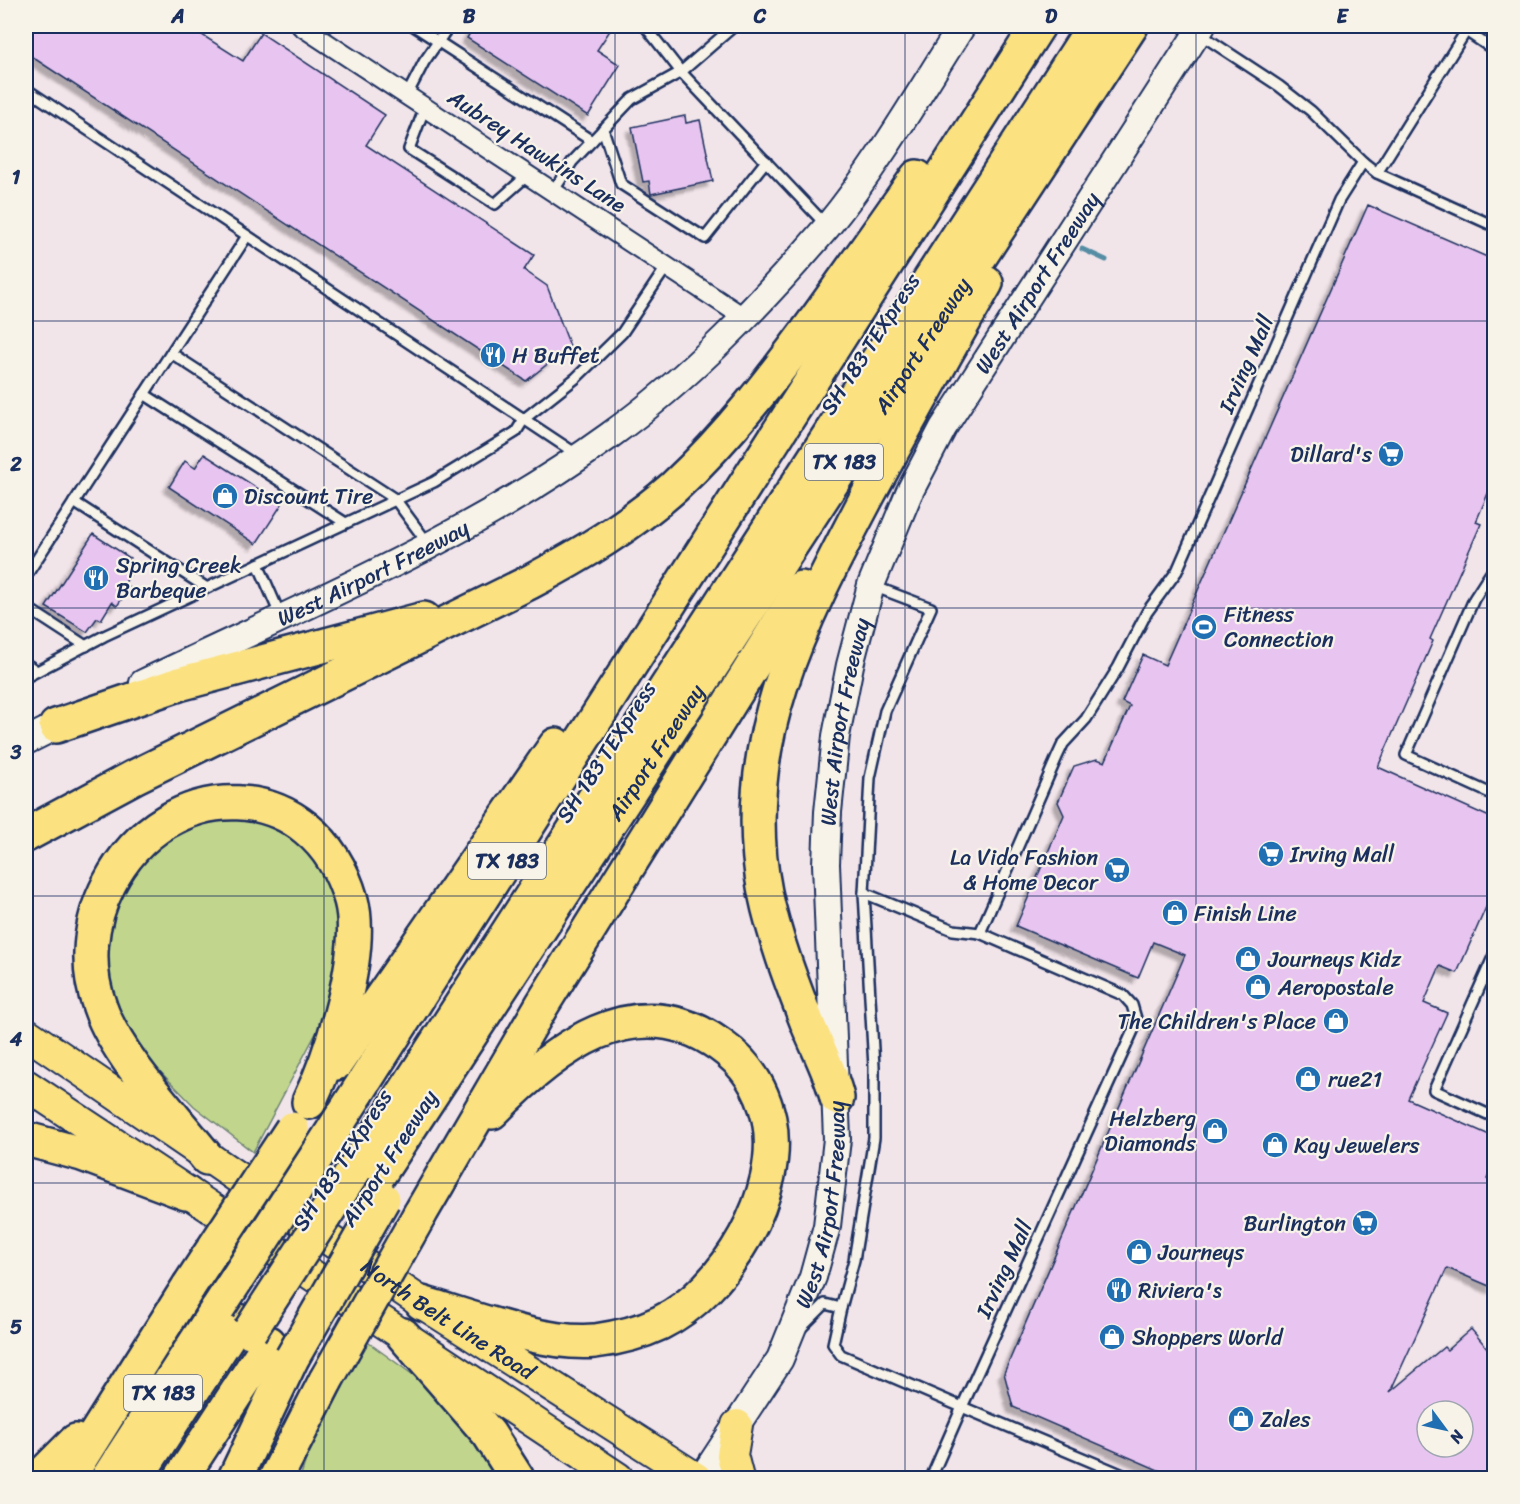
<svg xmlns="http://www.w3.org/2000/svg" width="1520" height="1504" font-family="Sriracha,sans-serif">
	<defs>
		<filter id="shadow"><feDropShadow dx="-5.5" dy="5.5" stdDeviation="1.5" flood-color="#0004"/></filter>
	</defs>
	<rect width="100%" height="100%" fill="#f2e5ea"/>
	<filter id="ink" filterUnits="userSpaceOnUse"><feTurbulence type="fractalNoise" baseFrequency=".0167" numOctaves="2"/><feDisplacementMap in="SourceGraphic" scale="12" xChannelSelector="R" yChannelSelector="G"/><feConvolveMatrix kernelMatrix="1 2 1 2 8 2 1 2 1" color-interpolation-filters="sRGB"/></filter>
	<g filter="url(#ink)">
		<g fill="#c1d68c" stroke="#6e8275" stroke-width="1.5">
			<path d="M 232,812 L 306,840 L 338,898 L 341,942 L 324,1018 L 253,1152 L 194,1106 L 142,1053 L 117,1011 L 103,954 L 109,910 L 155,841 Z"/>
			<path d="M 362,1338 L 434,1390 L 504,1478 L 300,1478 L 313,1438 Z"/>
		</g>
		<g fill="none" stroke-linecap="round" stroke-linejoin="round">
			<path stroke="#548da4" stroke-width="5" d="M 1082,249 L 1106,260"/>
		</g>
		<g fill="#e8c5f0" stroke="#1b2f5e" stroke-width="1.5" fill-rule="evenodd" filter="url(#shadow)">
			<path d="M 26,26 L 188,26 L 243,61 L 261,33 L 385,115 L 366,145 L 534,255 L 524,270 L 547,286 L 570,346 L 526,381 L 26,53 Z"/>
			<path d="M 474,26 L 613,26 L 597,50 L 620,65 L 588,116 L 467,38 Z"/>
			<path d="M 685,116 L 686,123 L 700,120 L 713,181 L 651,194 L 649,181 L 643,182 L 632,127 Z"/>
			<path d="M 1368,205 L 1494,260 L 1494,479 L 1476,522 L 1481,524 L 1430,639 L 1433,641 L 1378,767 L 1494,819 L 1494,889 L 1457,973 L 1440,966 L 1424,1003 L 1447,1013 L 1408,1099 L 1494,1137 L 1494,1162 L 1487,1179 L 1494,1182 L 1494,1288 L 1447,1268 L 1390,1392 L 1444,1347 L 1447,1350 L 1471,1329 L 1494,1356 L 1494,1479 L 1179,1479 L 1013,1407 L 1004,1373 L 1185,955 L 1153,942 L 1138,978 L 1016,926 L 1064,815 L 1058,802 L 1074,766 L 1097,759 L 1105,762 L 1130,706 L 1122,702 L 1143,655 L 1165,665 ZM 1427,1411 L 1463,1411 L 1463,1447 L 1427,1447 Z"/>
			<path d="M 204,454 L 282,504 L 256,544 L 169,487 L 185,461 L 195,468 Z"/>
			<path d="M 93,534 L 130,558 L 124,567 L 132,572 L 124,584 L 130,587 L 117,606 L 112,602 L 101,620 L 97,618 L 87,632 L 46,607 Z"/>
		</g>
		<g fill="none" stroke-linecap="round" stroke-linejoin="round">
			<g stroke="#1b2f5e" stroke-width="14">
				<g id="lane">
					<path d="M 414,26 L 592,141"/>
					<path d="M 734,26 L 681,72 L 825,224"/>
					<path d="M 1470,26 L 1466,31 L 1494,50"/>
					<path d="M 1200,34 L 1279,86 L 1311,111 L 1363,162"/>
					<path d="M 26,89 L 578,455"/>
					<path d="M 407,95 L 424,62 L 449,26"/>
					<path d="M 425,107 L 409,149 L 495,204 L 529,174"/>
					<path d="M 603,129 L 621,184 L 705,238 L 766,161"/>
					<path d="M 1377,173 L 1466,31"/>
					<path d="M 554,190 L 572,162 L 632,99 L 681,72 L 645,26"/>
					<path d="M 171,353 L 395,499 L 429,545"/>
					<path d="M 144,394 L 344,522"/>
					<path d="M 74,502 L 207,588"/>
					<path d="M 258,564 L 281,617"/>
					<path d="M 1494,568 L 1474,599 L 1406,755 L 1494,795"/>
					<path d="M 26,576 L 247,236"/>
					<path d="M 26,607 L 86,646"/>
					<path d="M 26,664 L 37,671"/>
					<path d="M 26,677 L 104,636 L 434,482 L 516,432 L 524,419 L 576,378 L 622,333 L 667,266"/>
					<path d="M 864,893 L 953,930 L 980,933"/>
					<path d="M 1494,955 L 1434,1090 L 1494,1117"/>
					<path d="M 841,1308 L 854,1260 L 874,1138 L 874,1067 L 864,893 L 870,778 L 885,711 L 931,608 L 873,586"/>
					<path d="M 802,1327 L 825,1304 L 841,1308 L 833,1344 L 841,1355 L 962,1407 L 1137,1022 L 1132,1005 L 1123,995 L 980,933 L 1057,757 L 1063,744 L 1086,719 L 1118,668 L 1147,612 L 1177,571 L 1339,200 L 1363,162 L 1377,173 L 1494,226"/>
					<path d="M 931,1478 L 962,1407 L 1130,1478"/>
				</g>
			</g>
			<g stroke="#1b2f5e" stroke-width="22">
				<path id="street" d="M 301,26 L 745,318"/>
			</g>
			<g stroke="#1b2f5e" stroke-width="30">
				<g id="secondary">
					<path id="s1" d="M 143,683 C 301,607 467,539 609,436 C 691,377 762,303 827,227 C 878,165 919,93 962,26"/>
					<path d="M 26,741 L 72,718"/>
					<path id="s2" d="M 702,1478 L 780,1359 L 813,1277 L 827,1226 L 837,1139 L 826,864 L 828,812 L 836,736 L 850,665 L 871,585 L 909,493 L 943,428 L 1202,26"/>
				</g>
			</g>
			<g stroke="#1b2f5e" stroke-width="34">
				<g id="primary">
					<path id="s3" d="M 26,1033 L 422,1303 L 696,1478"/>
					<path d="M 26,1085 L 618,1478"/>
					<path d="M 737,1425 L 732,1455 L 738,1478"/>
				</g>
			</g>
			<g stroke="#1b2f5e" stroke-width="38">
				<g id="highway">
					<path d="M 56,726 L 179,684 L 424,619"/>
					<path d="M 26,835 L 134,777 L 530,582 C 581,555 630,526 674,487 C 729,436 776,374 820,314 C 853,268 885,223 917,177"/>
					<path d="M 336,1063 L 556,745"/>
					<path d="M 837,1098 C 831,1072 817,1047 807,1022 C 791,981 774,936 765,892 C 736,746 801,622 867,497 C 906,425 945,354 986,283"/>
					<path d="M 26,1139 L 82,1154 L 186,1193"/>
					<path d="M 322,1148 L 1038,26"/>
					<path d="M 207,1158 C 174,1116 117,1057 100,1007 C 85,967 89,922 109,884 C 166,773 315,773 351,900 C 365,952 332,1054 309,1102"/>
					<path d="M 355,1169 L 1094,26"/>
					<path id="s4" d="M 374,1182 L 1131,26"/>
					<path d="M 420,1214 L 542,1005 L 801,588"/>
					<path d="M 422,1303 C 470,1317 546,1346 595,1341 C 618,1338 639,1333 660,1323 C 726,1291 784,1192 769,1119 C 762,1088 746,1063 720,1045 C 635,984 553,1050 492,1112"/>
					<path d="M 403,1335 L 489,1434 L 517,1478"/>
					<path d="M 39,1478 L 76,1441"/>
					<path d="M 68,1478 L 189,1286"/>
					<path d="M 108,1478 L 218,1308"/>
					<path d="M 136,1478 L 238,1321"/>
					<path d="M 181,1478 L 269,1343"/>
					<path d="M 235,1478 L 292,1358"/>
					<path d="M 276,1478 L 326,1380"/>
				</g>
			</g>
			<use href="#lane" stroke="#f7f3e8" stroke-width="9"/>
			<use href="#street" stroke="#f7f3e8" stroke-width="18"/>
			<use href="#secondary" stroke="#f7f3e8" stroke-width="26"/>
			<use href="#primary" stroke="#fbe180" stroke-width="30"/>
			<use href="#highway" stroke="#fbe180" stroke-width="33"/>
			<g stroke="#1b2f5e" stroke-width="38" stroke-linecap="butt">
				<g id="highway-bridge">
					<path d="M 189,1286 L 292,1129"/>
					<path d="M 218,1308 L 322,1148"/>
					<path d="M 250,1331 L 355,1169"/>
					<path d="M 292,1358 L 383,1199"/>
					<path d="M 326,1380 L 420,1214"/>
				</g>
			</g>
			<use href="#highway-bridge" stroke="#fbe180" stroke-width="33"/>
		</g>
	</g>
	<path fill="none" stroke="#1b2f5e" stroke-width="1.5" stroke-opacity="0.55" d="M 324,26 L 324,1478M 615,26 L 615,1478M 905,26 L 905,1478M 1196,26 L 1196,1478M 26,321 L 1494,321M 26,608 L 1494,608M 26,896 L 1494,896M 26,1183 L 1494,1183"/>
	<defs>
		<g id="restaurant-disc" transform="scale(1.35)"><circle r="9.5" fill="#1f6fb2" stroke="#f7f3e8"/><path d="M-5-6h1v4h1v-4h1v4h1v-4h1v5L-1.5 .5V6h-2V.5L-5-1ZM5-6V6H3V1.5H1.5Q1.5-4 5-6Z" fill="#fff"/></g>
		<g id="supermarket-disc" transform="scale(1.35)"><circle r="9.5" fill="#1f6fb2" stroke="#f7f3e8"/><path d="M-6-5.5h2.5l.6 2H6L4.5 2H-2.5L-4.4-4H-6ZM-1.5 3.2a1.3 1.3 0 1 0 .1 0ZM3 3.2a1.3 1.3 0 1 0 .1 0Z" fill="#fff"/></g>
		<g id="shop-disc" transform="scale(1.35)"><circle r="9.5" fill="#1f6fb2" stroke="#f7f3e8"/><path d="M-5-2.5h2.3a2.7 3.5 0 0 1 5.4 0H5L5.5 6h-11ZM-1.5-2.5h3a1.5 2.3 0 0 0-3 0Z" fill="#fff"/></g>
		<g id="stadium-disc" transform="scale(1.35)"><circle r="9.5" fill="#1f6fb2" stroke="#f7f3e8"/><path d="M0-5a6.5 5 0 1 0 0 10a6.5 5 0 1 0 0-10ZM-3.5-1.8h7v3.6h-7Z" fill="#fff"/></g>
	</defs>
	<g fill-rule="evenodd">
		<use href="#restaurant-disc" x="493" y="355"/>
		<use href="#supermarket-disc" x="1391" y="454"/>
		<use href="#shop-disc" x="225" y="496"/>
		<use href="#restaurant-disc" x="96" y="578"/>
		<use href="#stadium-disc" x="1204" y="627"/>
		<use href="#supermarket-disc" x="1271" y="854"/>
		<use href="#supermarket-disc" x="1117" y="870"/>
		<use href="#shop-disc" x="1175" y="913"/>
		<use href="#shop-disc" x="1248" y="959"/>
		<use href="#shop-disc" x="1258" y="987"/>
		<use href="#shop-disc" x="1336" y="1021"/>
		<use href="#shop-disc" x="1308" y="1079"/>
		<use href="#shop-disc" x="1215" y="1131"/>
		<use href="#shop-disc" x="1275" y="1145"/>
		<use href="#supermarket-disc" x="1365" y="1223"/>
		<use href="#shop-disc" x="1139" y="1252"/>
		<use href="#restaurant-disc" x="1119" y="1290"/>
		<use href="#shop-disc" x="1112" y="1337"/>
		<use href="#shop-disc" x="1241" y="1419"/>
	</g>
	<g text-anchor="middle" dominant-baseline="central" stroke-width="4.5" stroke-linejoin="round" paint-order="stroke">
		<g fill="#f7f3e8" stroke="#5d6a87" stroke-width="1.5">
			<rect x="805" y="444" width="78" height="36" rx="4.5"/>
			<rect x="468" y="843" width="78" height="36" rx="4.5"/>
			<rect x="124" y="1375" width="78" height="36" rx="4.5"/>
		</g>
		<g font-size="21" font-weight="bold" fill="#1b2f5e">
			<text x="844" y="462">TX 183</text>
			<text x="507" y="861">TX 183</text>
			<text x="163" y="1393">TX 183</text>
		</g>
		<g font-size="22" fill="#1b2f5e" stroke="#f7f3e8">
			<text transform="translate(537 151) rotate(33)">Aubrey Hawkins Lane</text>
			<text stroke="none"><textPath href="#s2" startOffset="1276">West Airport Freeway</textPath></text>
			<text transform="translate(870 344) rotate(-57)">SH 183 TEXpress</text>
			<text stroke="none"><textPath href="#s4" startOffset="1000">Airport Freeway</textPath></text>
			<text transform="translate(1246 364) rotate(-66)">Irving Mall</text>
			<text stroke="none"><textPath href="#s1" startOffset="255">West Airport Freeway</textPath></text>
			<text stroke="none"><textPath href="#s2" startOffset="790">West Airport Freeway</textPath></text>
			<text stroke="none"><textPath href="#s4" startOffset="514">Airport Freeway</textPath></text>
			<text transform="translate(606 752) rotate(-57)">SH 183 TEXpress</text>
			<text transform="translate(389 1158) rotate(-57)">Airport Freeway</text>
			<text transform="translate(342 1160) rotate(-57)">SH 183 TEXpress</text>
			<text stroke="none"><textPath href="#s2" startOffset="304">West Airport Freeway</textPath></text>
			<text transform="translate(1004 1269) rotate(-65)">Irving Mall</text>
			<text stroke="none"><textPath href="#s3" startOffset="510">North Belt Line Road</textPath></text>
		</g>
		<g font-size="22" fill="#1b2f5e" stroke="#f7f3e8" text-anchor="start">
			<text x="512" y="355">H Buffet</text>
			<text x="1372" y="454" text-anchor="end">Dillard's</text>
			<text x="244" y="496">Discount Tire</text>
			<text x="116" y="565">Spring Creek<tspan x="116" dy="25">Barbeque</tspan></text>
			<text x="1224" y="614">Fitness<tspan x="1224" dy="25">Connection</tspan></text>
			<text x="1290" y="854">Irving Mall</text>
			<text x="1098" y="857" text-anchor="end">La Vida Fashion<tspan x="1098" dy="25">&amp; Home Decor</tspan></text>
			<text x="1194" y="913">Finish Line</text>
			<text x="1268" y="959">Journeys Kidz</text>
			<text x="1278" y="987">Aeropostale</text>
			<text x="1316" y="1021" text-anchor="end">The Children's Place</text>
			<text x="1328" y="1079">rue21</text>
			<text x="1196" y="1118" text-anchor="end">Helzberg<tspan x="1196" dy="25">Diamonds</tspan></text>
			<text x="1294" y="1145">Kay Jewelers</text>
			<text x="1346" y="1223" text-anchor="end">Burlington</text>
			<text x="1158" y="1252">Journeys</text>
			<text x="1138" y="1290">Riviera's</text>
			<text x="1132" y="1337">Shoppers World</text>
			<text x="1260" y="1419">Zales</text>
		</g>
	</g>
	<rect width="1520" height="1504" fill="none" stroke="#f7f3e8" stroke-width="66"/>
	<g transform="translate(1445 1429) rotate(123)"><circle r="28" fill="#f7f3e8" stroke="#9fa5b1" stroke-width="1.5"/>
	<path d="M0-4.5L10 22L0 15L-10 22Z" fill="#1f6fb2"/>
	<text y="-9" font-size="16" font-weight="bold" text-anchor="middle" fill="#1b2f5e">N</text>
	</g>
	<rect x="33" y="33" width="1454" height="1438" fill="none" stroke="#1b2f5e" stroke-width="2"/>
	<g font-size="20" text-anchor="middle" font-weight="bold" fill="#1b2f5e">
		<text x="178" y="23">A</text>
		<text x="469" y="23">B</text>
		<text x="760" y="23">C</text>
		<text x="1051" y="23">D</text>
		<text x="1342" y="23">E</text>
		<text x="16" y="184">1</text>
		<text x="16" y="471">2</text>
		<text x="16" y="759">3</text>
		<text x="16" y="1046">4</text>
		<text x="16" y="1334">5</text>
	</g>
</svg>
